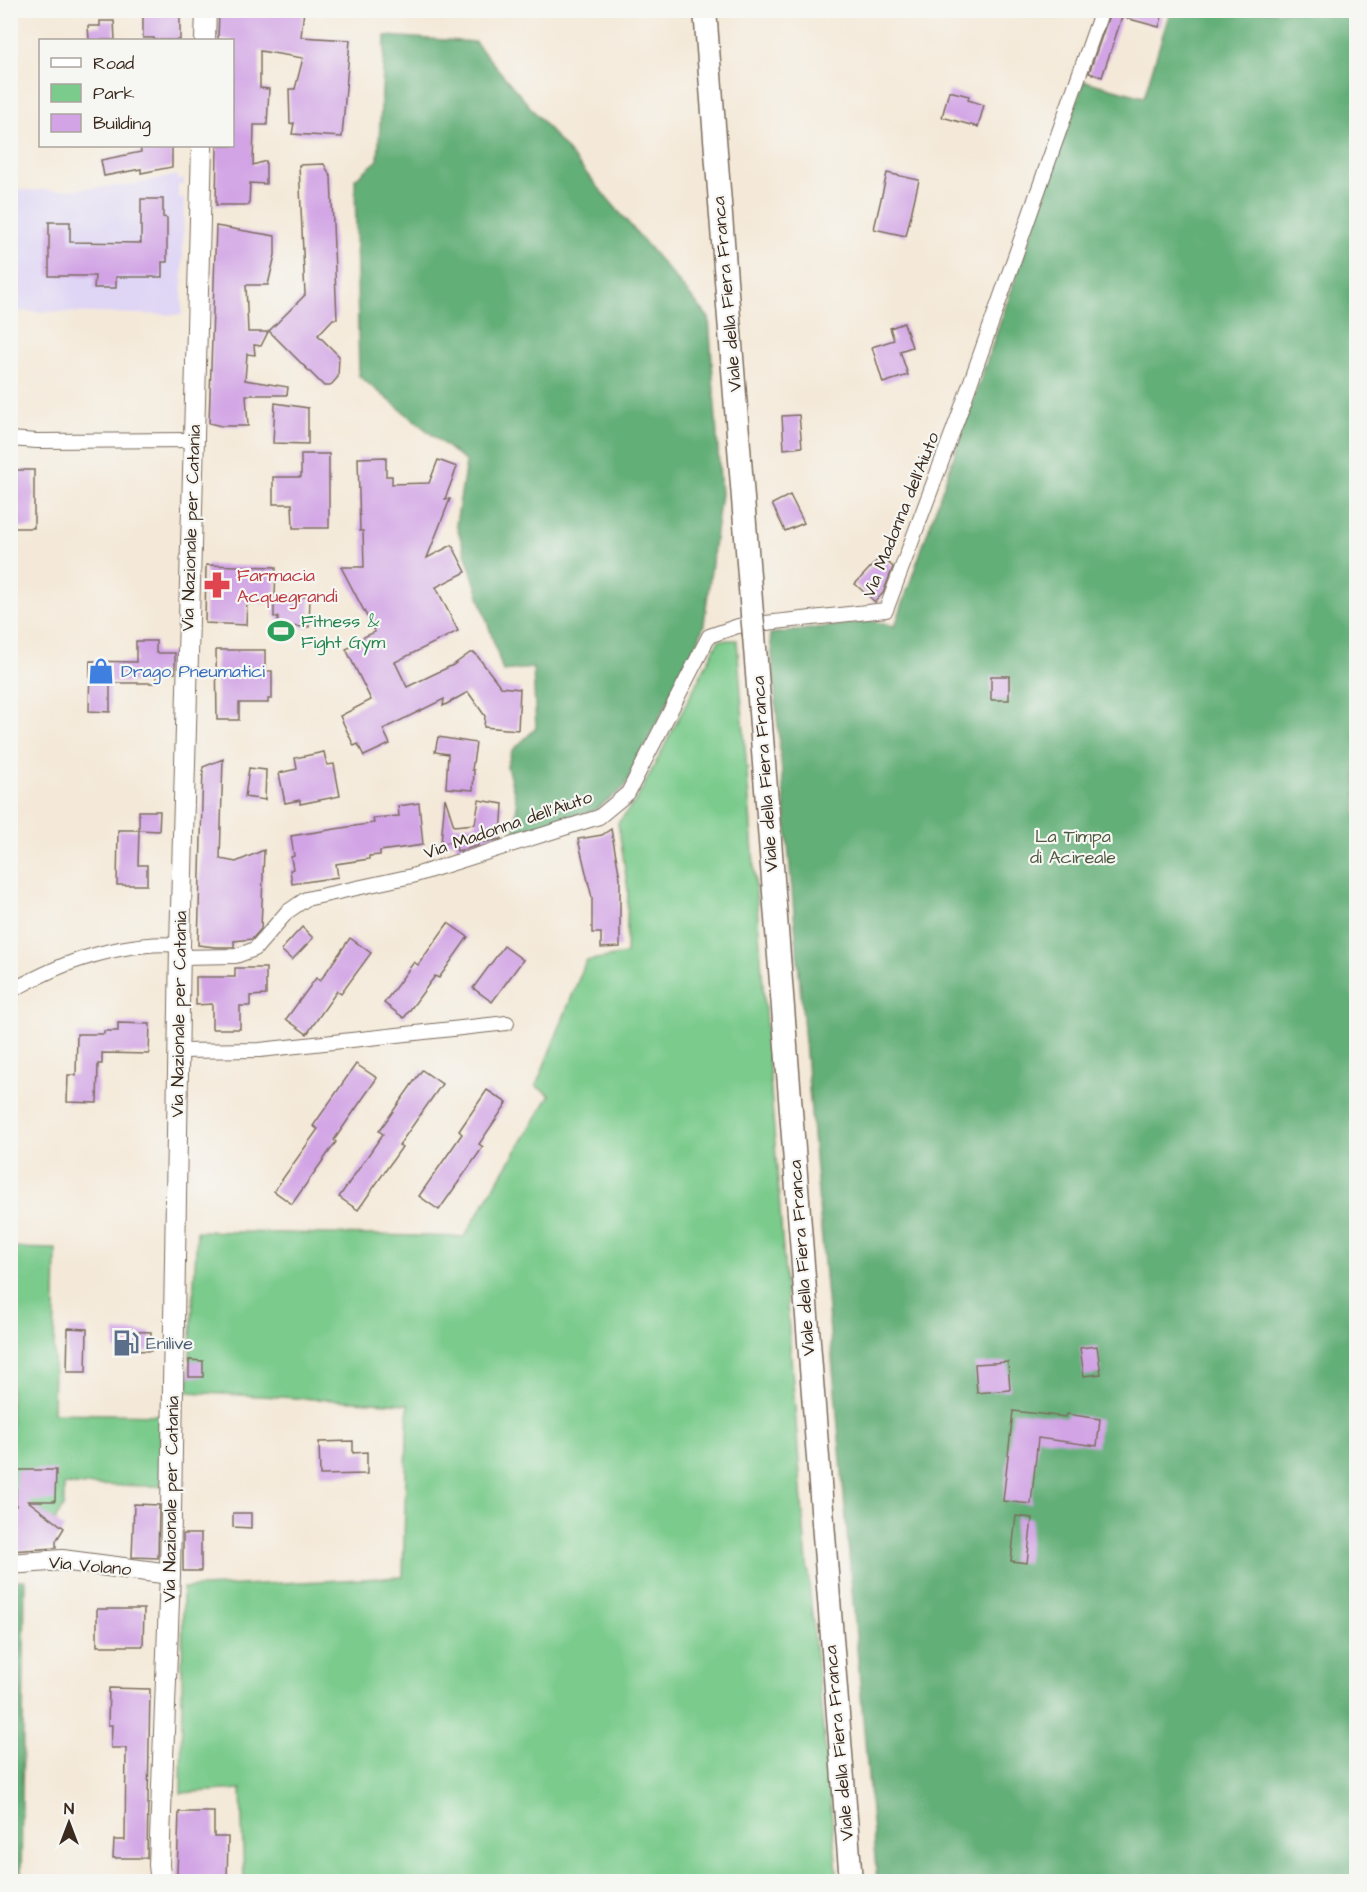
<svg xmlns="http://www.w3.org/2000/svg" width="1367" height="1892" font-family="'Architects Daughter',sans-serif">
	<rect width="100%" height="100%" fill="#f6f6f2"/>
	<filter id="ink" filterUnits="userSpaceOnUse"><feTurbulence type="fractalNoise" baseFrequency=".0167" numOctaves="2"/><feDisplacementMap in="SourceGraphic" scale="12" xChannelSelector="R" yChannelSelector="G"/><feConvolveMatrix kernelMatrix="1 2 1 2 8 2 1 2 1" color-interpolation-filters="sRGB"/></filter>
	<filter id="wash" filterUnits="userSpaceOnUse"><feTurbulence type="fractalNoise" baseFrequency=".008" numOctaves="4" result="noise"/><feDisplacementMap in="SourceGraphic" scale="24" xChannelSelector="R" yChannelSelector="G"/><feGaussianBlur stdDeviation="1.35" result="paint"/><feColorMatrix in="noise" values="0 0 0 0 0 0 0 0 0 0 0 0 0 0 0 0 0 1.4 0 .05"/><feComposite in="paint" operator="in"/></filter>
	<g filter="url(#wash)">
		<rect width="100%" height="100%" fill="#f4e9d8"/>
		<path fill="#dfd5f5" d="M 178,175 L 177,181 L 184,179 L 184,185 L 178,185 L 178,197 L 184,198 L 182,315 L 11,311 L 11,190 L 62,190 L 129,185 Z"/>
		<g fill="#7acb8c" stroke="#5a7a55" stroke-width="1.5">
			<path d="M 719,640 L 737,640 L 805,1542 L 838,1881 L 244,1881 L 241,1789 L 181,1793 L 183,1588 L 403,1577 L 408,1404 L 188,1392 L 197,1231 L 464,1237 L 550,1095 L 536,1086 L 586,961 L 626,954 L 628,890 L 618,823 L 637,799 Z"/>
			<path d="M 11,1248 L 56,1249 L 53,1413 L 161,1415 L 161,1486 L 64,1485 L 64,1506 L 54,1521 L 33,1505 L 11,1498 Z"/>
		</g>
		<g fill="#63af78" stroke="#4f6c4b" stroke-width="1.5">
			<path d="M 1170,11 L 1356,11 L 1356,1881 L 877,1881 L 770,634 L 873,621 L 895,626 L 1084,81 L 1144,97 Z"/>
			<path d="M 385,36 L 475,42 L 709,318 L 721,494 L 704,624 L 699,639 L 624,788 L 595,810 L 514,834 L 517,804 L 507,766 L 512,751 L 536,728 L 533,668 L 503,671 L 456,524 L 466,462 L 359,376 L 355,179 L 378,160 Z"/>
			<path d="M 10,1580 L 25,1580 L 21,1882 L 10,1881 Z"/>
		</g>
		<g id="blocks">
			<g fill="#d2a4e5">
				<path d="M 143,10 L 180,10 L 180,40 L 154,40 L 154,38 L 143,38 Z"/>
				<path d="M 219,10 L 304,10 L 301,37 L 350,40 L 342,137 L 292,134 L 294,123 L 290,124 L 289,89 L 295,89 L 303,58 L 260,51 L 260,88 L 269,89 L 267,125 L 254,125 L 253,165 L 266,161 L 266,184 L 250,183 L 249,205 L 216,205 L 217,146 L 232,146 L 232,40 L 218,40 Z"/>
				<path d="M 1111,10 L 1164,10 L 1159,27 L 1122,17 L 1102,77 L 1089,73 Z"/>
				<path d="M 100,21 L 114,21 L 115,40 L 89,40 L 88,26 L 100,26 Z"/>
				<path d="M 949,91 L 969,96 L 968,100 L 984,105 L 978,127 L 942,117 Z"/>
				<path d="M 140,146 L 172,146 L 172,167 L 141,173 L 141,169 L 104,176 L 101,160 L 141,152 Z"/>
				<path d="M 324,164 L 331,177 L 337,319 L 333,319 L 318,335 L 339,356 L 338,377 L 330,386 L 324,386 L 269,331 L 305,295 L 299,165 Z"/>
				<path d="M 887,173 L 919,180 L 906,236 L 874,229 Z"/>
				<path d="M 141,199 L 163,199 L 163,217 L 167,218 L 167,262 L 162,262 L 162,277 L 116,277 L 116,288 L 94,288 L 95,276 L 49,276 L 49,222 L 70,222 L 70,242 L 141,243 Z"/>
				<path d="M 216,226 L 275,236 L 275,255 L 268,285 L 246,285 L 248,332 L 268,332 L 261,346 L 254,345 L 255,355 L 247,354 L 245,380 L 288,387 L 287,395 L 246,395 L 248,426 L 221,426 L 209,423 Z"/>
				<path d="M 904,323 L 912,347 L 900,351 L 908,375 L 883,383 L 872,347 L 894,340 L 890,328 Z"/>
				<path d="M 275,403 L 308,408 L 308,444 L 273,443 Z"/>
				<path d="M 799,415 L 802,447 L 784,449 L 782,416 Z"/>
				<path d="M 301,454 L 329,454 L 329,528 L 293,528 L 292,504 L 273,504 L 273,477 L 301,477 Z"/>
				<path d="M 386,457 L 386,476 L 392,476 L 392,484 L 429,483 L 438,460 L 457,467 L 445,499 L 450,499 L 427,558 L 452,545 L 466,572 L 436,587 L 458,631 L 395,662 L 407,687 L 453,665 L 470,653 L 475,653 L 501,687 L 520,689 L 518,730 L 484,727 L 485,716 L 468,692 L 443,706 L 444,699 L 383,729 L 390,744 L 364,756 L 358,744 L 354,746 L 340,716 L 371,700 L 346,649 L 361,642 L 359,639 L 375,632 L 341,567 L 364,567 L 363,531 L 360,531 L 358,458 Z"/>
				<rect x="10" y="470" width="24" height="58"/>
				<path d="M 790,495 L 804,523 L 785,531 L 772,504 Z"/>
				<path d="M 881,556 L 893,567 L 883,593 L 875,602 L 855,584 Z"/>
				<path d="M 206,565 L 276,567 L 275,596 L 310,597 L 309,627 L 278,626 L 278,617 L 274,617 L 274,603 L 247,602 L 246,625 L 205,623 Z"/>
				<path d="M 136,641 L 156,641 L 156,653 L 175,653 L 175,673 L 156,673 L 156,683 L 110,683 L 110,712 L 89,711 L 90,661 L 136,662 Z"/>
				<path d="M 216,650 L 265,650 L 265,671 L 272,671 L 272,699 L 268,699 L 268,703 L 239,703 L 239,720 L 217,720 Z"/>
				<rect x="991" y="676" width="18" height="24"/>
				<path d="M 438,737 L 476,743 L 472,770 L 474,770 L 473,790 L 446,788 L 448,754 L 435,752 Z"/>
				<path d="M 324,752 L 327,765 L 334,764 L 340,796 L 300,804 L 300,800 L 285,803 L 279,773 L 297,769 L 295,758 Z"/>
				<path d="M 223,759 L 220,859 L 236,862 L 264,850 L 261,929 L 252,939 L 234,941 L 234,947 L 215,947 L 198,945 L 203,767 Z"/>
				<path d="M 249,768 L 266,770 L 265,800 L 245,797 Z"/>
				<path d="M 445,798 L 454,826 L 475,824 L 479,800 L 503,804 L 501,839 L 478,843 L 478,846 L 457,851 L 455,842 L 441,843 Z"/>
				<path d="M 419,803 L 423,845 L 380,851 L 380,855 L 369,856 L 369,859 L 336,864 L 338,877 L 292,884 L 290,870 L 293,869 L 291,857 L 294,856 L 291,836 L 374,823 L 373,818 L 399,816 L 398,806 Z"/>
				<path d="M 139,811 L 160,811 L 159,831 L 139,830 Z"/>
				<path d="M 611,829 L 620,878 L 620,947 L 601,948 L 601,933 L 592,933 L 592,898 L 578,839 L 602,835 Z"/>
				<path d="M 118,830 L 139,830 L 138,865 L 147,865 L 147,885 L 117,885 Z"/>
				<path d="M 448,923 L 468,937 L 439,978 L 435,976 L 404,1018 L 384,1003 L 414,962 L 418,965 Z"/>
				<path d="M 302,927 L 313,938 L 292,960 L 281,950 Z"/>
				<path d="M 350,938 L 371,953 L 341,994 L 337,991 L 307,1034 L 286,1019 L 316,978 L 320,981 Z"/>
				<path d="M 504,946 L 523,960 L 492,1002 L 473,988 Z"/>
				<path d="M 235,968 L 266,968 L 266,995 L 250,996 L 250,1006 L 240,1006 L 240,1029 L 212,1029 L 212,1004 L 196,1005 L 196,977 L 235,977 Z"/>
				<path d="M 118,1023 L 150,1024 L 149,1054 L 102,1053 L 102,1064 L 98,1064 L 97,1103 L 67,1102 L 68,1075 L 76,1075 L 77,1034 L 104,1034 L 104,1031 L 118,1031 Z"/>
				<path d="M 356,1064 L 377,1078 L 334,1140 L 336,1142 L 292,1204 L 274,1191 L 318,1129 L 313,1126 Z"/>
				<path d="M 422,1070 L 442,1084 L 399,1145 L 402,1147 L 358,1210 L 339,1197 L 383,1134 L 379,1131 Z"/>
				<path d="M 487,1090 L 507,1103 L 479,1144 L 483,1147 L 439,1210 L 419,1196 L 462,1134 L 459,1131 Z"/>
				<path d="M 68,1328 L 87,1329 L 86,1372 L 67,1372 Z"/>
				<path d="M 115,1331 L 151,1332 L 151,1351 L 114,1350 Z"/>
				<path d="M 1097,1346 L 1101,1374 L 1084,1376 L 1080,1348 Z"/>
				<path d="M 189,1360 L 203,1361 L 203,1377 L 189,1377 Z"/>
				<path d="M 1008,1362 L 1010,1390 L 977,1393 L 975,1364 Z"/>
				<path d="M 1013,1411 L 1066,1417 L 1067,1414 L 1100,1419 L 1097,1446 L 1038,1438 L 1031,1504 L 1003,1501 Z"/>
				<path d="M 353,1441 L 353,1453 L 367,1452 L 367,1474 L 320,1475 L 319,1442 Z"/>
				<path d="M 16,1470 L 56,1470 L 55,1501 L 28,1501 L 64,1528 L 56,1541 L 56,1548 L 10,1551 L 10,1506 L 16,1506 Z"/>
				<path d="M 134,1504 L 159,1505 L 158,1558 L 132,1557 Z"/>
				<path d="M 233,1513 L 251,1513 L 251,1528 L 233,1527 Z"/>
				<path d="M 1016,1516 L 1032,1518 L 1027,1563 L 1011,1561 Z"/>
				<rect x="183" y="1534" width="18" height="37"/>
				<path d="M 97,1609 L 144,1609 L 143,1646 L 97,1646 Z"/>
				<path d="M 109,1688 L 150,1689 L 147,1858 L 113,1858 L 114,1840 L 125,1840 L 126,1748 L 111,1748 L 112,1725 L 108,1725 Z"/>
				<path d="M 179,1812 L 214,1812 L 214,1837 L 228,1837 L 227,1881 L 179,1881 L 177,1873 Z"/>
			</g>
		</g>
	</g>
	<g filter="url(#ink)">
		<use href="#blocks" fill-opacity="0" stroke="#7c6d5f" stroke-width="1.5"/>
		<g fill="none" stroke-linecap="round" stroke-linejoin="round">
			<g stroke="#7c6d5f" stroke-width="16">
				<g id="street">
					<path d="M 10,439 L 37,441 L 194,440"/>
					<path d="M 180,957 L 236,956 L 255,949 L 287,912 L 306,899 L 412,876 L 599,817 L 628,793 L 709,636 L 738,626 L 886,610 L 959,415 L 1102,10"/>
					<path d="M 10,991 C 30,981 50,970 70,963 C 104,951 145,942 180,945"/>
					<path d="M 178,1051 L 260,1050 L 507,1023"/>
				</g>
			</g>
			<g stroke="#7c6d5f" stroke-width="22">
				<g id="secondary">
					<path d="M 205,40 L 206,10"/>
					<path d="M 10,1564 L 62,1560 L 170,1574"/>
					<path d="M 161,1882 L 159,1865 L 170,1574 L 180,945 L 202,146"/>
				</g>
			</g>
			<g stroke="#7c6d5f" stroke-width="25">
				<g id="primary">
					<path d="M 705,10 L 752,614"/>
					<path d="M 754,635 L 851,1882"/>
				</g>
			</g>
			<use href="#street" stroke="#fff" stroke-width="14"/>
			<use href="#secondary" stroke="#fff" stroke-width="20"/>
			<use href="#primary" stroke="#fff" stroke-width="22"/>
			<g stroke="#7c6d5f" stroke-width="25" stroke-linecap="butt">
				<path id="primary-bridge" d="M 752,614 L 754,635"/>
			</g>
			<use href="#primary-bridge" stroke="#fff" stroke-width="22"/>
		</g>
	</g>
	<defs>
		<g id="pharmacy-bare" transform="scale(2.07)"><path d="M-2-6h4v4h4v4h-4v4h-4v-4h-4v-4h4Z" fill="#e0444e" stroke="#f6f6f2" stroke-width="2.5" paint-order="stroke"/></g>
		<g id="stadium-bare" transform="scale(2.07)"><path d="M0-5a6.5 5 0 1 0 0 10a6.5 5 0 1 0 0-10ZM-3.5-1.8h7v3.6h-7Z" fill="#2e9e5b" stroke="#f6f6f2" stroke-width="2.5" paint-order="stroke"/></g>
		<g id="shop-bare" transform="scale(2.07)"><path d="M-5-2.5h2.3a2.7 3.5 0 0 1 5.4 0H5L5.5 6h-11ZM-1.5-2.5h3a1.5 2.3 0 0 0-3 0Z" fill="#3f7fe0" stroke="#f6f6f2" stroke-width="2.5" paint-order="stroke"/></g>
		<g id="fuel-bare" transform="scale(2.07)"><path d="M-5.5-6h7V0h2V4h1.3V-2.5L3-4.5l.8-.8L6-3V5H2.5V1h-1V6h-7ZM-4.2-4.7v3.2H.2V-4.7Z" fill="#5c6f8a" stroke="#f6f6f2" stroke-width="2.5" paint-order="stroke"/></g>
	</defs>
	<g fill-rule="evenodd">
		<use href="#pharmacy-bare" x="217" y="585"/>
		<use href="#stadium-bare" x="281" y="631"/>
		<use href="#shop-bare" x="101" y="671"/>
		<use href="#fuel-bare" x="126" y="1343"/>
	</g>
	<g text-anchor="middle" dominant-baseline="central" stroke-width="4.5" stroke-linejoin="round" paint-order="stroke">
		<g font-size="18" fill="#3b2a1e" stroke="#f6f6f2">
			<text transform="translate(727 294) rotate(-95)">Viale della Fiera Franca</text>
			<text transform="translate(901 515) rotate(-68)">Via Madonna dell'Aiuto</text>
			<text transform="translate(191 528) rotate(-88)">Via Nazionale per Catania</text>
			<text transform="translate(765 774) rotate(-94)">Viale della Fiera Franca</text>
			<text transform="translate(508 825) rotate(-19)">Via Madonna dell'Aiuto</text>
			<text transform="translate(179 1014) rotate(-89)">Via Nazionale per Catania</text>
			<text transform="translate(802 1258) rotate(-94)">Viale della Fiera Franca</text>
			<text transform="translate(171 1499) rotate(-89)">Via Nazionale per Catania</text>
			<text transform="translate(90 1566) rotate(5)">Via Volano</text>
			<text transform="translate(839 1743) rotate(-95)">Viale della Fiera Franca</text>
		</g>
		<g font-size="18" fill="#be3a42" stroke="#f6f6f2" text-anchor="start">
			<text x="237" y="575">Farmacia<tspan x="237" dy="21">Acquegrandi</tspan></text>
		</g>
		<g font-size="18" fill="#27864d" stroke="#f6f6f2" text-anchor="start">
			<text x="301" y="621">Fitness &amp;<tspan x="301" dy="21">Fight Gym</tspan></text>
		</g>
		<g font-size="18" fill="#366cbe" stroke="#f6f6f2" text-anchor="start">
			<text x="121" y="671">Drago Pneumatici</text>
		</g>
		<g font-size="18" fill="#4e5a3f" stroke="#f6f6f2">
			<text x="1073" y="836">La Timpa<tspan x="1073" dy="21">di Acireale</tspan></text>
		</g>
		<g font-size="18" fill="#4e5e75" stroke="#f6f6f2" text-anchor="start">
			<text x="146" y="1343">Enilive</text>
		</g>
	</g>
	<rect width="1367" height="1892" fill="none" stroke="#f6f6f2" stroke-width="36"/>
	<rect x="39" y="39" width="195" height="108" fill="#f6f6f2" stroke="#aba49d" stroke-width="1.5"/>
	<rect x="51" y="58" width="30" height="9" fill="#ffffff" stroke="#aba49d" stroke-width="1.5"/>
	<text x="93" y="69" font-size="18" fill="#3b2a1e">Road</text>
	<rect x="51" y="84" width="30" height="18" fill="#7acb8c" stroke="#aba49d" stroke-width="1.5"/>
	<text x="93" y="99" font-size="18" fill="#3b2a1e">Park</text>
	<rect x="51" y="114" width="30" height="18" fill="#d2a4e5" stroke="#aba49d" stroke-width="1.5"/>
	<text x="93" y="129" font-size="18" fill="#3b2a1e">Building</text>
	<g transform="translate(69 1823)" stroke="#f6f6f2" stroke-width="4.5" paint-order="stroke">
	<path d="M0-4.5L10 22L0 15L-10 22Z" fill="#3b2a1e"/>
	<text y="-9" font-size="16" font-weight="bold" text-anchor="middle" fill="#3b2a1e">N</text>
	</g>
</svg>
